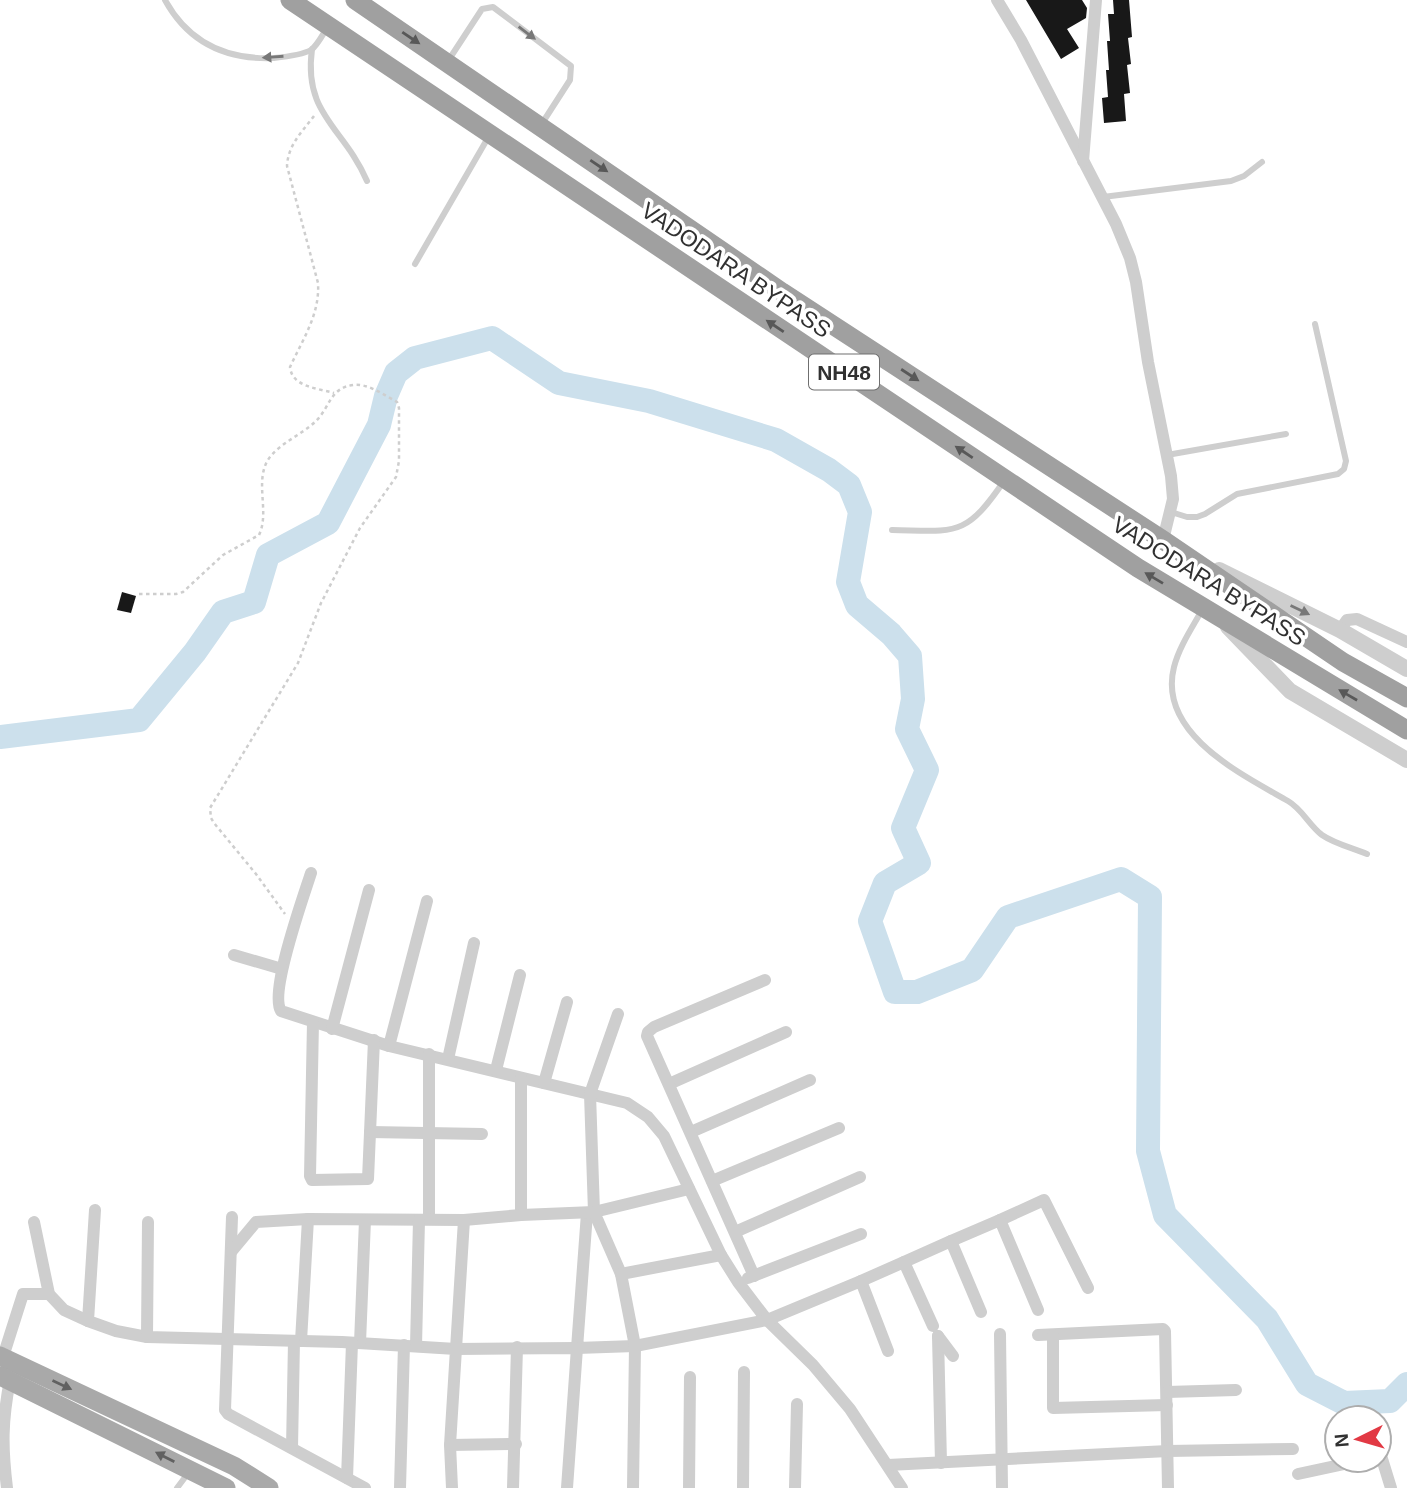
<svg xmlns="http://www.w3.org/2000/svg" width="1407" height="1488" font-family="Helvetica,sans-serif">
	<rect width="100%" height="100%" fill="#fff"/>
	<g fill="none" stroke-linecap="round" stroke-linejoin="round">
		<path stroke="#cce0ec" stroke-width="24" d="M 0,737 L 139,720 L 195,652 L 223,612 L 254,602 L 268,555 L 328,523 L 379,425 L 386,396 L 396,373 L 415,358 L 492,338 L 559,383 L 649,401 L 776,440 L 829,470 L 849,485 L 860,512 L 848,582 L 857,605 L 891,634 L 910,656 L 913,699 L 907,729 L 927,770 L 903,828 L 919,863 L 885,883 L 870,921 L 895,992 L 917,992 L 972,970 L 1008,917 L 1121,879 L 1150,897 L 1148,1151 L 1165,1215 L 1267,1319 L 1307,1384 L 1344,1403 L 1390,1401 L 1407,1384"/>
	</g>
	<g fill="#181818">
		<path d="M 1026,0 L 1082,0 L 1087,8 L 1086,18 L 1067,29 L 1079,48 L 1061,59 Z"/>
		<path d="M 1113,0 L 1129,0 L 1132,37 L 1128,38 L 1131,64 L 1127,65 L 1130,93 L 1124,94 L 1126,121 L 1104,123 L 1102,98 L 1108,97 L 1106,70 L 1109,70 L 1107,41 L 1110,41 L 1108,14 L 1114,14 Z"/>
		<path d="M 122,592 L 136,596 L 131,613 L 117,610 Z"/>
	</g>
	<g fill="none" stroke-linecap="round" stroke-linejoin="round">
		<g stroke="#cecece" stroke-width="2.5" stroke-dasharray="3.5 3.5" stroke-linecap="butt">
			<path d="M 314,116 C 302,132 288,145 287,166 L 318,283 C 320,314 303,339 290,367 C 292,387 317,388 334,393"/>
			<path d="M 139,594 L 176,594 L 183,592 L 223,555 L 259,535 C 269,514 257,488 265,466 C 272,446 301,436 316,421 C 330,407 330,388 353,385 C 368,383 384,395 397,402 L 399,408 L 399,461 L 396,477 L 360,528 L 321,603 L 298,663 L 210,808 L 211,818 L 214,823 L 256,874 L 285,914"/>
		</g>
		<g stroke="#cecece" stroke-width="6">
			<path d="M 165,0 C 188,42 226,60 274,58 C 284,57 302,55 311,50 C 317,46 323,34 327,28"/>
			<path d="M 312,49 C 303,115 344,127 367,181"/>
			<path d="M 448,61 L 482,9 L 493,7 L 571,66 L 570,80 L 541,125"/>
			<path d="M 1103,197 L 1231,181 L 1244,176 L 1262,162"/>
			<path d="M 415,264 L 489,136"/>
			<path d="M 1167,455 L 1286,434"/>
			<path d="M 1171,512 L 1187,517 L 1197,517 L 1205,514 L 1237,494 L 1338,474 L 1344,469 L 1346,461 L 1315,324"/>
			<path d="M 892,530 C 956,531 965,538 1004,481"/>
			<path d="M 1202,610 C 1192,628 1179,647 1174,667 C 1157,734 1243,775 1288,801 C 1302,809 1309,825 1322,835 C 1335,844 1353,848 1367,854"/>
			<path d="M 177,1488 L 189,1472"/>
		</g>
		<g stroke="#cecece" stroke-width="12">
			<path d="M 997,0 L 1021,40 L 1116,224 L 1130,258 L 1136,282 L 1148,362 L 1171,476 L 1173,499 L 1163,540"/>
			<path d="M 1083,161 L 1096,0"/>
			<path d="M 1340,630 L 1347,620 L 1357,619 L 1407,642"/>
			<path d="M 311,873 C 303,898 269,993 281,1011 L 389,1046 L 627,1103 L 648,1117 L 664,1136 L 721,1255 L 738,1282 L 767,1320 L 813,1365 L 850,1409 L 902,1488"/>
			<path d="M 234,955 L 282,969"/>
			<path d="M 313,1022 L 310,1176 L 312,1180 L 368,1179 L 374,1040"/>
			<path d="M 332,1029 L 369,890"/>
			<path d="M 389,1046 L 427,901"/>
			<path d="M 429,1054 L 429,1219"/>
			<path d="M 448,1059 L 474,943"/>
			<path d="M 496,1070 L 520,975"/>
			<path d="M 521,1078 L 521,1215"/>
			<path d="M 544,1083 L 567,1002"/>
			<path d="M 669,1084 L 786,1032"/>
			<path d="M 370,1132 L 482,1134"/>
			<path d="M 691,1132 L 810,1080"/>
			<path d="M 712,1181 L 839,1128"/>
			<path d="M 95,1210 L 88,1321 L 116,1331 L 147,1337 L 342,1342 L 456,1349 L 450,1445 L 452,1488"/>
			<path d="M 587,1213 L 577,1348 L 635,1346 L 767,1320 L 861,1281 L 888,1351"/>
			<path d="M 232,1217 L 225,1410 L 228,1414 L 365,1488"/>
			<path d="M 464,1220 L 521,1215 L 594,1212 L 590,1094 L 618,1014"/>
			<path d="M 1000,1220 L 1044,1200 L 1088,1288"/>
			<path d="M 34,1222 L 49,1294 L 64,1310 L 88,1321"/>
			<path d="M 735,1232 L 860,1177"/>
			<path d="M 951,1241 L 1000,1220 L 1038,1310"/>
			<path d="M 231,1252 L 256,1222 L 308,1219"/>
			<path d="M 904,1262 L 951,1241 L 981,1312"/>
			<path d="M 621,1274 L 594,1212 L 689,1189"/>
			<path d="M 754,1276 L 647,1036 L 648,1032 L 654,1027 L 765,980"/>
			<path d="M 748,1278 L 861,1234"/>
			<path d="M 861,1281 L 904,1262 L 933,1326"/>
			<path d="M 1000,1334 L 1002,1488"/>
			<path d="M 1038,1335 L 1163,1329 L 1165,1331 L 1168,1488"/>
			<path d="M 1053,1335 L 1053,1408 L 1167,1405"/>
			<path d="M 938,1336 L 941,1463"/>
			<path d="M 938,1336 L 953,1356"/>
			<path d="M 147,1337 L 148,1222"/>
			<path d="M 301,1341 L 308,1219 L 464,1220 L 456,1349 L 577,1348 L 567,1488"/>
			<path d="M 360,1343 L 365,1220"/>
			<path d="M 416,1346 L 419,1220"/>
			<path d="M 3,1357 L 23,1294 L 49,1294"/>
			<path d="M 1167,1392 L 1236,1390"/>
			<path d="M 1367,1416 L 1368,1418"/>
			<path d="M 450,1445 L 516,1444"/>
			<path d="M 292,1448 L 294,1341"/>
			<path d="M 1379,1449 L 1391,1488"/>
			<path d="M 888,1465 L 1168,1451 L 1293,1449"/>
			<path d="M 1298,1474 L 1363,1460"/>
			<path d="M 347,1478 L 352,1343"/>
			<path d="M 7,1488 C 2,1447 2,1421 10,1380"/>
			<path d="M 400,1488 L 404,1345"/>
			<path d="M 513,1488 L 517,1347"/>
			<path d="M 633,1488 L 635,1346 L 621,1274 L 721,1255"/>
			<path d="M 689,1488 L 690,1377"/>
			<path d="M 743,1488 L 744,1372"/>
			<path d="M 795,1488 L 797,1404"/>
		</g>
		<g stroke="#cecece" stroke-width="16">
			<path d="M 1219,570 L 1340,630 L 1407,669"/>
			<path d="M 1228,627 L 1290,691 L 1407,760"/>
		</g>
		<g stroke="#a9a9a9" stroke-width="19">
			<path d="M 0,1356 L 234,1466 L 269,1488"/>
			<path d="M 0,1376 L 226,1488"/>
		</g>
		<g stroke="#a0a0a0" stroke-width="19">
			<path d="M 290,0 L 1138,568 L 1407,730"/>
			<path d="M 355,0 L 782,292 L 1163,540 L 1343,662 L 1407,698"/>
		</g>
	</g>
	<defs><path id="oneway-solid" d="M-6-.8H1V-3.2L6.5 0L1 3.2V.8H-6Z" transform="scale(1.75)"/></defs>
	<g fill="#787878">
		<use href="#oneway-solid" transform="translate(527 33) rotate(37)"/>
		<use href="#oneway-solid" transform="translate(273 57) rotate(176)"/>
		<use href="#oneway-solid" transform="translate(1300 610) rotate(26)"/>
	</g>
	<g fill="#585858">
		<use href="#oneway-solid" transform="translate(411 38) rotate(34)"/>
		<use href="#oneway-solid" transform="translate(599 166) rotate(34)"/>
		<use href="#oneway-solid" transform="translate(775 326) rotate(-146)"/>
		<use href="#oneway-solid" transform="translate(910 375) rotate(33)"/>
		<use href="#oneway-solid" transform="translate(964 452) rotate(-146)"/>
		<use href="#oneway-solid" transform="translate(1154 578) rotate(-149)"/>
		<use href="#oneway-solid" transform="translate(1348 695) rotate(-150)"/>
	</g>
	<g fill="#616161">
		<use href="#oneway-solid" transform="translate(62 1385) rotate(25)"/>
		<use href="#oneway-solid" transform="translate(165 1457) rotate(-153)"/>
	</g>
	<g text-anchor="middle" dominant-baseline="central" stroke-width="7" stroke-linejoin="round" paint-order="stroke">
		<rect fill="#fff" stroke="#6f6f6f" stroke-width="2" x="809" y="354.5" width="70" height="35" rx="5"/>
		<g font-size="21" font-weight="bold" fill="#313131">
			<text x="844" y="372">NH48</text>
		</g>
		<g font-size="23" fill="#313131" stroke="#fff">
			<text transform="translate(736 270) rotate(34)">VADODARA BYPASS</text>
			<text transform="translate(1209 581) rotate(32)">VADODARA BYPASS</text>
		</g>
	</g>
	<g transform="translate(1358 1439) rotate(265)"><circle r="33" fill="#ffffff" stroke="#adadad" stroke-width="2"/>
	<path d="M0-5L12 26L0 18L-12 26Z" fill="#e23944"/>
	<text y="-10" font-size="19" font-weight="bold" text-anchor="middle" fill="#313131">N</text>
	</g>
</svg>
